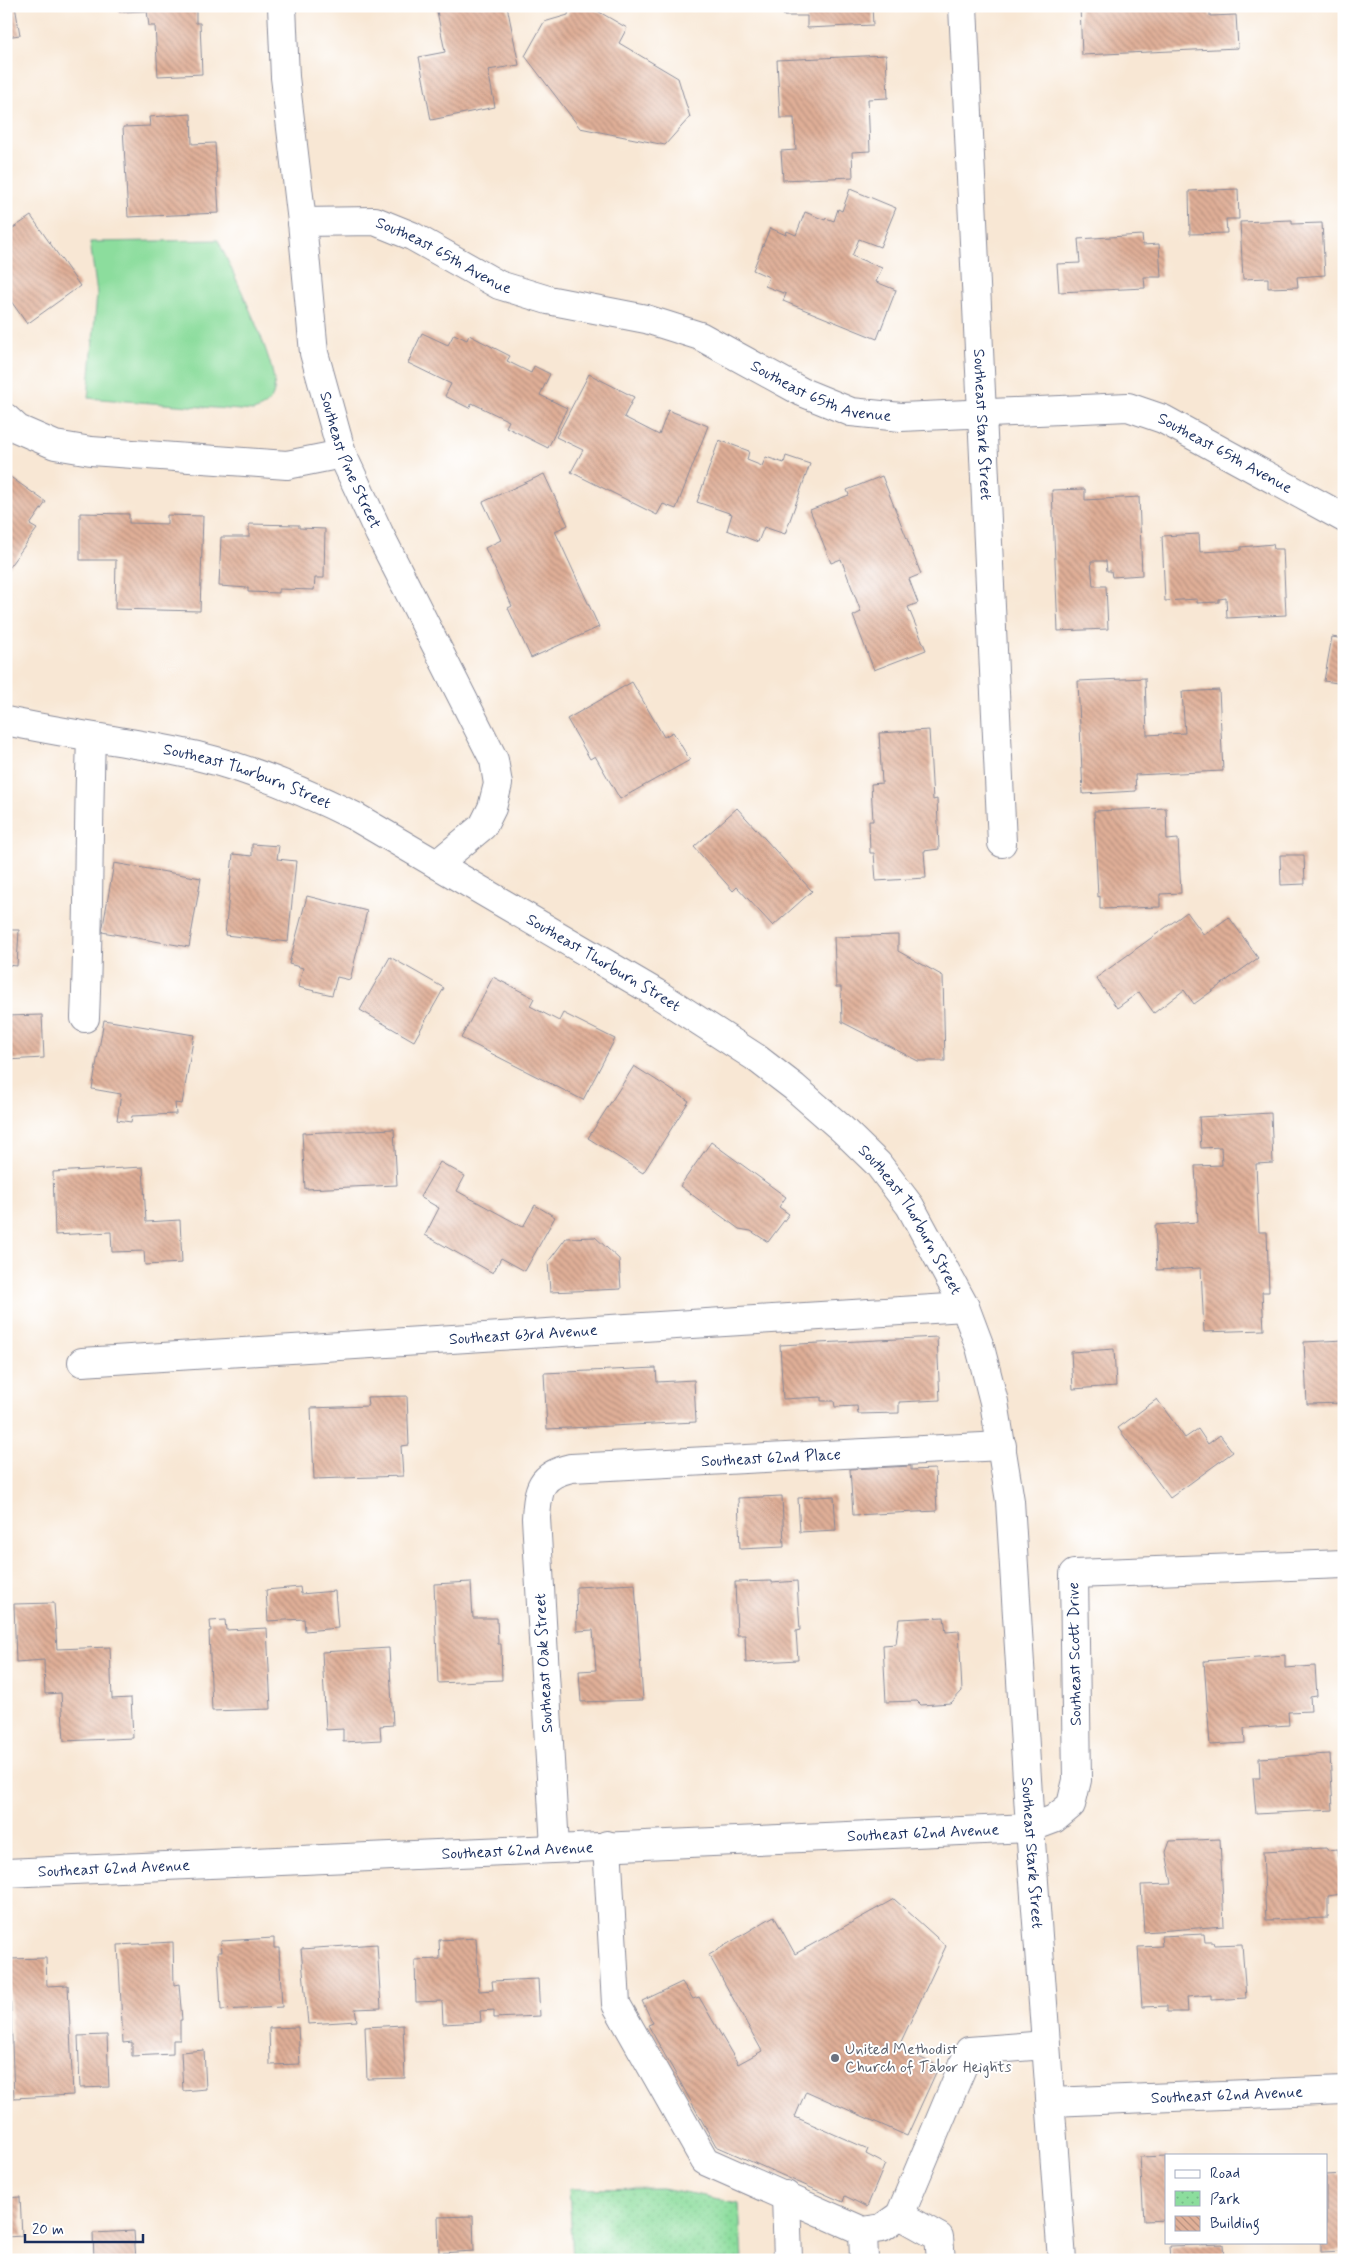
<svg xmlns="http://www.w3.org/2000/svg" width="1350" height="2266" font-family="Mynerve,sans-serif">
	<defs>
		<pattern id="park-dots" width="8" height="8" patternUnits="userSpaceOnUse" patternTransform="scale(1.25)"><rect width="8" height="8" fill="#8cdd9d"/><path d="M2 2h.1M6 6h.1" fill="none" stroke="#78be8a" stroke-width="1.8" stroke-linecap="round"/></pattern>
		<pattern id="building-back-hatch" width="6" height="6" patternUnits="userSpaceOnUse" patternTransform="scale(1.25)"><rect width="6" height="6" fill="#e0af97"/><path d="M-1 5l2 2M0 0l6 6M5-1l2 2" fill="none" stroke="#b58f7e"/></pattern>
	</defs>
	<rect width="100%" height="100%" fill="#fff"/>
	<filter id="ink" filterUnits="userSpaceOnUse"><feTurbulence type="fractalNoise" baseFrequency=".02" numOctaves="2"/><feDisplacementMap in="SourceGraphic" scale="10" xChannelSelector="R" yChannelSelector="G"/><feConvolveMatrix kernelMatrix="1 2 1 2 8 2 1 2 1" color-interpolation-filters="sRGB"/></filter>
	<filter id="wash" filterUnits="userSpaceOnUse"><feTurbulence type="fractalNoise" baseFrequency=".0096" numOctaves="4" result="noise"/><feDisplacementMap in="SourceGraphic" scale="20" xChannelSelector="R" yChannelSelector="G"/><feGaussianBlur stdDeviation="1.12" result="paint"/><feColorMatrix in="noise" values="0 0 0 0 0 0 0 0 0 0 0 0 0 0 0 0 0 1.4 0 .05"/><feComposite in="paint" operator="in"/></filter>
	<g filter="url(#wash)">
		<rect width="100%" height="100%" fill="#f8e7d4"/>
		<path fill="#8cdd9d" stroke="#54867e" d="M 218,240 C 230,267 280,367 274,391 C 272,402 263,408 253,411 L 88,398 L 97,294 L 90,242 Z"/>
		<path fill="url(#park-dots)" stroke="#54867e" d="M 663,2188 L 739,2203 L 742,2260 L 573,2260 L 569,2189 Z"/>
		<g id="blocks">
			<g fill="url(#building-back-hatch)">
				<path d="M 6,6 L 15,6 L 20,35 L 6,37 Z"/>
				<path d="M 118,6 L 196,6 L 196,23 L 200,23 L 202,74 L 158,76 L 155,26 L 149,26 L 147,11 L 119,12 Z"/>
				<path d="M 436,6 L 507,6 L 519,65 L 488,70 L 495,107 L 431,120 L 419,57 L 445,52 Z"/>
				<path d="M 570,6 L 589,6 L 627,28 L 619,43 L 678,78 L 690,117 L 665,145 L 580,128 L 525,56 L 544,22 L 568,15 Z"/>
				<path d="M 783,6 L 872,6 L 873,25 L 807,28 L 807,16 L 784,16 Z"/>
				<path d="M 1080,6 L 1210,6 L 1210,16 L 1236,15 L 1238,48 L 1082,55 Z"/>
				<path d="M 886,55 L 888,98 L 868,99 L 870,151 L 852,152 L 853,177 L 783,180 L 781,151 L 796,150 L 794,118 L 780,118 L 777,60 Z"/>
				<path d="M 191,114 L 192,144 L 215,143 L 219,213 L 128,217 L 123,127 L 150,126 L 149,117 Z"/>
				<path d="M 850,189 L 896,208 L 880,247 L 859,239 L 852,256 L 882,268 L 876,282 L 896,290 L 877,339 L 783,301 L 786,294 L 765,286 L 769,277 L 753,270 L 770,228 L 786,235 L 787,231 L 796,235 L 805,212 L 825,220 L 826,218 L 834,221 L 838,209 L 842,211 Z"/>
				<path d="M 1238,189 L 1239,219 L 1226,219 L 1227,233 L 1190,234 L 1189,191 Z"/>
				<path d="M 31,216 L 80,286 L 27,324 L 6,294 L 6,233 Z"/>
				<path d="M 1292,220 L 1292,224 L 1322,223 L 1325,275 L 1297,277 L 1298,287 L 1268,288 L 1268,278 L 1243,279 L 1240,222 Z"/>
				<path d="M 1142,235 L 1143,245 L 1159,244 L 1161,277 L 1144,277 L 1145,288 L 1059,292 L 1057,264 L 1080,263 L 1078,239 Z"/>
				<path d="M 422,333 L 448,345 L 454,334 L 467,340 L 469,335 L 510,356 L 507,361 L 531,373 L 534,366 L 550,374 L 540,395 L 567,408 L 548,448 L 506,427 L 509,421 L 472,403 L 469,408 L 445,396 L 451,384 L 408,363 Z"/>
				<path d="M 589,374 L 634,397 L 624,417 L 659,435 L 668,410 L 708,426 L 676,509 L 663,504 L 657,515 L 571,472 L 583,450 L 556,437 Z"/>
				<path d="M 719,440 L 749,451 L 747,460 L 762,466 L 766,457 L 784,463 L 786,456 L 810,464 L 785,534 L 764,527 L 758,542 L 727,530 L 732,514 L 697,502 Z"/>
				<path d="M 544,474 L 568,525 L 555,531 L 599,627 L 531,658 L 508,608 L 512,606 L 485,548 L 501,540 L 483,502 Z"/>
				<path d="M 9,476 L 46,502 L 30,525 L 37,529 L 9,567 L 6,565 L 6,480 Z"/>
				<path d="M 882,476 L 921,574 L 909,579 L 918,603 L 908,607 L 926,650 L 874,670 L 853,616 L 861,612 L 841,559 L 831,563 L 810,510 L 849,495 L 847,490 Z"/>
				<path d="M 1085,489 L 1085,500 L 1139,497 L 1142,575 L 1112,577 L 1111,571 L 1107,571 L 1106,561 L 1091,561 L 1093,586 L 1106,586 L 1108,629 L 1058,631 L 1052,490 Z"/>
				<path d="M 80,513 L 129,514 L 129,523 L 167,524 L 167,515 L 203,516 L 200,611 L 115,609 L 116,560 L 80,560 Z"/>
				<path d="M 249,524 L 299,525 L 299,528 L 325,529 L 324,578 L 315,578 L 314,590 L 279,589 L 279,593 L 248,592 L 248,588 L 219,586 L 221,537 L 249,537 Z"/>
				<path d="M 1199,534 L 1200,552 L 1241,550 L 1241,547 L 1273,544 L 1274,549 L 1283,549 L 1286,615 L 1227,618 L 1226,598 L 1219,599 L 1219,602 L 1197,603 L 1197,599 L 1165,601 L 1162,536 Z"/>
				<path d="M 1332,637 L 1344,639 L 1344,684 L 1324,681 Z"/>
				<path d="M 1145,678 L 1147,735 L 1185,733 L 1182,692 L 1219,690 L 1223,771 L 1135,775 L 1136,791 L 1083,794 L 1078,681 Z"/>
				<path d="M 632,682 L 664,737 L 673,732 L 690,760 L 620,799 L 595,756 L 590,759 L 567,719 Z"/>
				<path d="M 929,730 L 933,800 L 937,799 L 939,849 L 924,851 L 926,878 L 876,881 L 874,853 L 870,853 L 869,821 L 873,821 L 871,784 L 882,783 L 879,733 Z"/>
				<path d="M 737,808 L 812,891 L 773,926 L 737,887 L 733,891 L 694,847 Z"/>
				<path d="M 1166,808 L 1167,840 L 1178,839 L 1181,893 L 1160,894 L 1160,907 L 1100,909 L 1100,896 L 1098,897 L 1094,811 Z"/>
				<path d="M 252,844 L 279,846 L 277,859 L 296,861 L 288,942 L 225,935 L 233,854 L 252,856 Z"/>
				<path d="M 1280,855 L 1304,855 L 1305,884 L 1281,885 Z"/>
				<path d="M 114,863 L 201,878 L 189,947 L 102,932 Z"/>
				<path d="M 307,896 L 367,911 L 350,980 L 337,977 L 332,995 L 298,987 L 303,968 L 289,964 Z"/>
				<path d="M 1187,912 L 1204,935 L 1229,917 L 1258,958 L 1194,1004 L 1184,990 L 1154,1013 L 1139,992 L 1117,1008 L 1096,978 Z"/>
				<path d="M 6,930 L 19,930 L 17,966 L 6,965 Z"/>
				<path d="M 898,935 L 898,951 L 943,976 L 945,1061 L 918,1061 L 842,1022 L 841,987 L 836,987 L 834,937 Z"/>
				<path d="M 390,957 L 444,988 L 414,1041 L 360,1010 Z"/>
				<path d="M 493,977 L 534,998 L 530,1006 L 559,1021 L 563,1013 L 615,1039 L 583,1100 L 461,1038 Z"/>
				<path d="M 42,1015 L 44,1058 L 6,1060 L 6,1016 Z"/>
				<path d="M 104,1020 L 194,1035 L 182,1104 L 175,1103 L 176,1114 L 132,1116 L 131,1122 L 117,1120 L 121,1094 L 92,1089 Z"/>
				<path d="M 634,1066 L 689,1101 L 643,1173 L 588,1138 Z"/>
				<path d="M 1271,1113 L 1273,1163 L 1256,1164 L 1259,1232 L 1267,1232 L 1269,1292 L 1262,1292 L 1264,1330 L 1204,1332 L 1201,1268 L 1157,1270 L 1155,1225 L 1198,1222 L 1195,1166 L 1222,1165 L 1221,1147 L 1201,1148 L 1199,1117 Z"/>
				<path d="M 394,1129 L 397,1185 L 305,1189 L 302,1133 Z"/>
				<path d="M 711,1142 L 786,1197 L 779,1207 L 789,1214 L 768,1242 L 751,1231 L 739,1229 L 680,1186 Z"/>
				<path d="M 440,1162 L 465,1176 L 457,1191 L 523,1227 L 535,1205 L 555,1217 L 525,1271 L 501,1258 L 493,1273 L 425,1235 L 439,1208 L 420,1197 Z"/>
				<path d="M 143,1167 L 146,1222 L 180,1220 L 182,1263 L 145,1265 L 144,1251 L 112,1252 L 111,1232 L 55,1235 L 53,1172 Z"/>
				<path d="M 595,1237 L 619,1259 L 621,1289 L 550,1292 L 548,1262 L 566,1238 Z"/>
				<path d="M 937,1337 L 940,1400 L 899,1402 L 899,1413 L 858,1414 L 857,1406 L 835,1407 L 834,1401 L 821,1401 L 821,1397 L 783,1399 L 780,1345 Z"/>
				<path d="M 1344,1340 L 1344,1403 L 1307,1404 L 1304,1342 Z"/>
				<path d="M 1114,1349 L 1116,1386 L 1073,1389 L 1071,1352 Z"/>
				<path d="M 656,1368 L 657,1382 L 694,1380 L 696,1422 L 547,1429 L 544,1373 Z"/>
				<path d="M 407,1396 L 409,1445 L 401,1446 L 403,1476 L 314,1479 L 311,1408 L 368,1406 L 367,1397 Z"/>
				<path d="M 1157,1399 L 1185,1438 L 1198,1429 L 1208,1444 L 1220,1435 L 1233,1452 L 1170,1498 L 1118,1428 Z"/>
				<path d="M 911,1466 L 911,1470 L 935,1469 L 937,1511 L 853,1515 L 850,1469 Z"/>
				<path d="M 782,1496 L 784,1547 L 740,1549 L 738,1498 Z"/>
				<path d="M 834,1496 L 836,1530 L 800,1532 L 798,1498 Z"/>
				<path d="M 772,1581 L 772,1583 L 797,1581 L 800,1630 L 796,1631 L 798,1660 L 746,1663 L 745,1635 L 737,1635 L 735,1582 Z"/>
				<path d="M 471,1582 L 473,1618 L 497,1618 L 498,1644 L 501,1644 L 502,1680 L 438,1683 L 434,1584 Z"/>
				<path d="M 635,1584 L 643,1700 L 581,1702 L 579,1671 L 596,1670 L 593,1630 L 577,1631 L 576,1587 Z"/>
				<path d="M 300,1587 L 301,1594 L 335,1591 L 338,1628 L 305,1631 L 304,1619 L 268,1621 L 266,1590 Z"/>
				<path d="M 54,1603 L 57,1649 L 110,1647 L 112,1699 L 131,1698 L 133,1738 L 64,1741 L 61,1693 L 45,1694 L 44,1660 L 16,1662 L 14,1604 Z"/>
				<path d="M 944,1617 L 946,1632 L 959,1631 L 962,1691 L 951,1703 L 921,1705 L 917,1701 L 886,1702 L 883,1645 L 896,1644 L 899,1619 Z"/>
				<path d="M 225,1620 L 226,1630 L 267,1628 L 271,1709 L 212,1711 L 209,1631 L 211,1631 L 210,1621 Z"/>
				<path d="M 389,1648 L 393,1725 L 380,1726 L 381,1740 L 343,1742 L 343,1729 L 326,1730 L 322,1652 Z"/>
				<path d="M 1285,1655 L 1285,1668 L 1315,1666 L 1317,1696 L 1310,1697 L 1311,1711 L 1288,1712 L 1289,1725 L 1244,1728 L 1245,1743 L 1210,1745 L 1204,1661 Z"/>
				<path d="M 1330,1754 L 1333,1810 L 1256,1814 L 1253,1778 L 1260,1778 L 1259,1758 Z"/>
				<path d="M 1220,1839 L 1224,1926 L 1144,1932 L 1141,1885 L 1172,1884 L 1166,1852 L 1170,1841 Z"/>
				<path d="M 1327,1848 L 1327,1850 L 1338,1849 L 1341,1894 L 1328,1896 L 1328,1918 L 1266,1920 L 1263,1851 Z"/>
				<path d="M 894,1899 L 946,1946 L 898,2048 L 939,2066 L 907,2136 L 806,2091 L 795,2117 L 868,2149 L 866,2154 L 885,2164 L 867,2207 L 845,2196 L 843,2202 L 716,2146 L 648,2025 L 653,2023 L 642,2001 L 682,1982 L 693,1999 L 699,1997 L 738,2064 L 762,2051 L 709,1955 L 774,1916 L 795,1954 Z"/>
				<path d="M 1204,1934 L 1205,1942 L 1213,1942 L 1214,1945 L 1242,1944 L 1246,1998 L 1211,2000 L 1211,1995 L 1187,1997 L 1188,2012 L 1167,2012 L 1167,2006 L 1142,2007 L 1138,1947 L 1162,1946 L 1161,1936 Z"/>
				<path d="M 274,1938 L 274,1948 L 279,1948 L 282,2007 L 221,2010 L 218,1952 L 222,1952 L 221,1941 Z"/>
				<path d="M 476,1938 L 479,1991 L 493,1990 L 492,1981 L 538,1979 L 540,2016 L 494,2018 L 494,2010 L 480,2011 L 481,2022 L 443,2024 L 442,2001 L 416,2002 L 415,1960 L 440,1959 L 439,1940 Z"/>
				<path d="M 173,1942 L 174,1985 L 179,1984 L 182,2020 L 180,2020 L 180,2040 L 173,2040 L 173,2054 L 132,2056 L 132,2042 L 123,2043 L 118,1945 Z"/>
				<path d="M 377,1944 L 381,2008 L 355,2009 L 357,2021 L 308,2024 L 301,1949 Z"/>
				<path d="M 46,1958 L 47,1986 L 68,1985 L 73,2095 L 14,2098 L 9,1959 Z"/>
				<path d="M 403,2025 L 405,2078 L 367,2079 L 365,2027 Z"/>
				<path d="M 298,2027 L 300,2064 L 270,2065 L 269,2028 Z"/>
				<path d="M 107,2035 L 109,2087 L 80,2088 L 78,2036 Z"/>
				<path d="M 204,2050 L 206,2089 L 183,2091 L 181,2052 Z"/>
				<path d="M 1166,2156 L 1166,2220 L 1144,2221 L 1140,2157 Z"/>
				<path d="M 1344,2174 L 1344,2251 L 1321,2252 L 1321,2242 L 1326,2242 L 1326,2175 Z"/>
				<path d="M 20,2197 L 22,2236 L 6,2237 L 6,2198 Z"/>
				<path d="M 473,2216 L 474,2251 L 439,2253 L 438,2217 Z"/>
				<path d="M 134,2231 L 136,2260 L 94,2260 L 93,2233 Z"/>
				<path d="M 1223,2244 L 1224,2260 L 1171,2260 L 1170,2246 Z"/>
			</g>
		</g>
	</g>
	<g filter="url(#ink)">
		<use href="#blocks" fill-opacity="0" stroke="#8a8b99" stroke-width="1"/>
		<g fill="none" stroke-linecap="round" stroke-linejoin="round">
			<g stroke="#8a8b99" stroke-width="30">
				<g id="minor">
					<path id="s1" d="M 282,6 L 285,77 L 302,222 L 314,353 L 342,454 L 379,533 L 494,760 L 498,784 L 492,808 L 483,826 L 437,864"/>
					<path id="s2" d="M 963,6 L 1002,843"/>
					<path id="s3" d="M 302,222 L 375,221 L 412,236 L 499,285 L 548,300 L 646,319 L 700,336 L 802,392 L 851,412 L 901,417 L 1128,407 L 1163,419 L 1344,518"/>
					<path d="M 6,418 L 18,429 L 55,445 L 91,451 L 287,465 L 342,454"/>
					<path id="s4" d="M 6,721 C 62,733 118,740 174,751 C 238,763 298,788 356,817 L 656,993 L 755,1057 L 794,1087 L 842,1129 L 878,1164 L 910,1206 L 965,1307 L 980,1347 L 994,1402 L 1010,1501 L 1030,1828 L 1062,2260"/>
					<path d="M 85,1018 C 89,924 88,831 91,737"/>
					<path id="s5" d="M 82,1362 L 965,1307"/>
					<path d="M 607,1845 L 616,2004 L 705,2161 L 863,2231 L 882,2228 L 900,2215 L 969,2051 L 1046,2045"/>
					<path id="s6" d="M 555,1847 L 536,1518 C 538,1488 540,1475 571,1468 L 1002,1446"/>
					<path id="s7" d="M 6,1873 L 1030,1828 L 1054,1819 L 1071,1805 L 1077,1780 L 1074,1574 L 1344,1564"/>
					<path id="s8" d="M 1051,2102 L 1344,2090"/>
					<path d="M 786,2195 L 788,2260"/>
					<path d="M 900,2215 L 939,2237 L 941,2260"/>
					<path d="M 863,2231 L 864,2260"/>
				</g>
			</g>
			<use href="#minor" stroke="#fff" stroke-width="28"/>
		</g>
	</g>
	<circle fill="#6b7280" stroke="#fff" stroke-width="2" cx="835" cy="2058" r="5"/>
	<g text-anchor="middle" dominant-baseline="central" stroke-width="4" stroke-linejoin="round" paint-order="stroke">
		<g font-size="16" fill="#1b2f5e" stroke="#fff">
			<text stroke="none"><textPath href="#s3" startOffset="150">Southeast 65th Avenue</textPath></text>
			<text stroke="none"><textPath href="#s3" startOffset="555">Southeast 65th Avenue</textPath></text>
			<text stroke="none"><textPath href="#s2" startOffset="419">Southeast Stark Street</textPath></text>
			<text stroke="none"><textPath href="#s3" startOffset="975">Southeast 65th Avenue</textPath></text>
			<text stroke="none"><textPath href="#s1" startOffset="462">Southeast Pine Street</textPath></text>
			<text stroke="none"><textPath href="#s4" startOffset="248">Southeast Thorburn Street</textPath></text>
			<text stroke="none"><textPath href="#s4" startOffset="652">Southeast Thorburn Street</textPath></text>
			<text stroke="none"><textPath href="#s4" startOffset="1058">Southeast Thorburn Street</textPath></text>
			<text stroke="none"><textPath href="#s5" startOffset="442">Southeast 63rd Avenue</textPath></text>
			<text stroke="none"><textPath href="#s6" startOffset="598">Southeast 62nd Place</textPath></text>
			<text transform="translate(1075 1654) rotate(-91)">Southeast Scott Drive</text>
			<text transform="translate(544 1663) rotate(-93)">Southeast Oak Street</text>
			<text stroke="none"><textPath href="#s7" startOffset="918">Southeast 62nd Avenue</textPath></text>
			<text stroke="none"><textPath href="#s7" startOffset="512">Southeast 62nd Avenue</textPath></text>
			<text stroke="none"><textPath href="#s4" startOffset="1714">Southeast Stark Street</textPath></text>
			<text stroke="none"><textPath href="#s7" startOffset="108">Southeast 62nd Avenue</textPath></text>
			<text stroke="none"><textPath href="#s8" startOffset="176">Southeast 62nd Avenue</textPath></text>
		</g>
		<g font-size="16" fill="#5b616d" stroke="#fff" text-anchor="start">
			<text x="845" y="2049">United Methodist<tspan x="845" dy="18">Church of Tabor Heights</tspan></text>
		</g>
	</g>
	<rect width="1350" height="2266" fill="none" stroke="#fff" stroke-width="25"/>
	<rect x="1165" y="2154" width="162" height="90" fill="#ffffff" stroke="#a4acbf"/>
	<rect x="1175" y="2170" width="25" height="8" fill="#ffffff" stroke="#a4acbf"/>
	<text x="1210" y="2178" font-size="15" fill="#1b2f5e">Road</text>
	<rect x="1175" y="2191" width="25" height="15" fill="url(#park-dots)" stroke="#a4acbf"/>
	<text x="1210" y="2204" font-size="15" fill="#1b2f5e">Park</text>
	<rect x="1175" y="2216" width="25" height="15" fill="url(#building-back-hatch)" stroke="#a4acbf"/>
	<text x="1210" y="2228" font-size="15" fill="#1b2f5e">Building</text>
	<path d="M25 2234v8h118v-8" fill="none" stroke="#1b2f5e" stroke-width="2.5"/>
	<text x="32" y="2234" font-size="15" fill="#1b2f5e" stroke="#ffffff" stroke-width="4" paint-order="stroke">20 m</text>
</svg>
